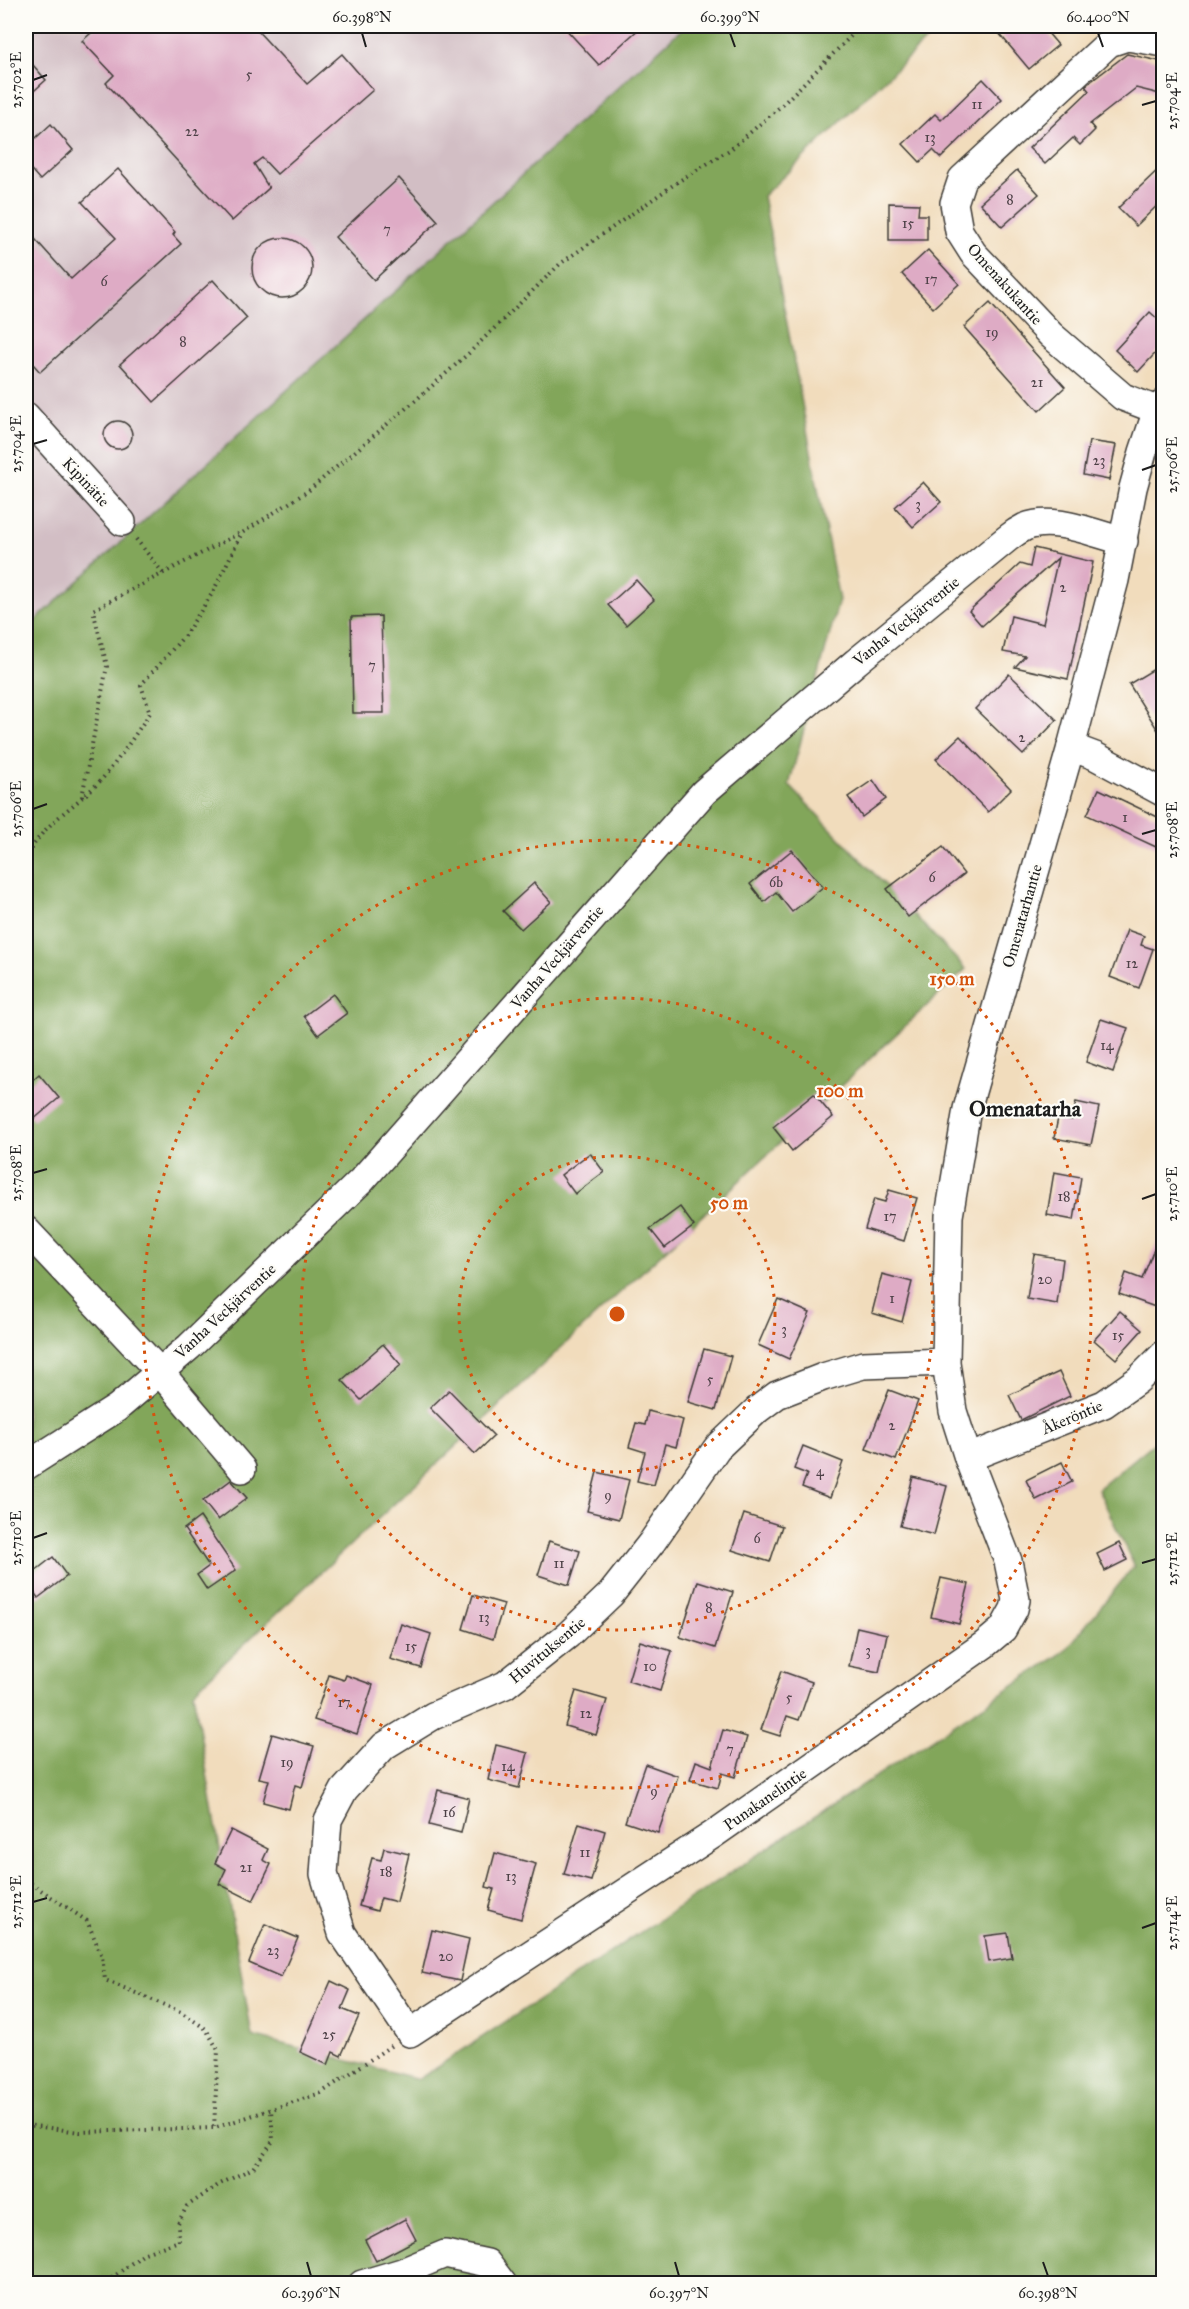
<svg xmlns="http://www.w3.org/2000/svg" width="1189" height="2309" font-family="'IM FELL Great Primer',serif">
	<rect width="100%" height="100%" fill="#fdfcf7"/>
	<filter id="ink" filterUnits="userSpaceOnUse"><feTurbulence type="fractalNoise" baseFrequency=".0167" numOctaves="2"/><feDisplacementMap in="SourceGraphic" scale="12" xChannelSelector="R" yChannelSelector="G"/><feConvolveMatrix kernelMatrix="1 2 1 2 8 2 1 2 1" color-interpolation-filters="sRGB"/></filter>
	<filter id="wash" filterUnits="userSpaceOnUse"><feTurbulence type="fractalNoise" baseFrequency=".008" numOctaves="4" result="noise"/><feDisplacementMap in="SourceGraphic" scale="24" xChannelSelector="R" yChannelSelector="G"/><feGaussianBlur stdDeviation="1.35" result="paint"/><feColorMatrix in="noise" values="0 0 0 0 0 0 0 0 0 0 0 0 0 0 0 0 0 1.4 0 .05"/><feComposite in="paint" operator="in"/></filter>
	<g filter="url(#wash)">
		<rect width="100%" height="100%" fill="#f1dcbc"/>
		<path fill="#d2bec4" d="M 26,26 L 685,26 L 26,629 Z"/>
		<path fill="#82a65a" stroke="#4f613b" stroke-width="1.5" d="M 685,26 L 941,26 L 763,196 L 839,600 L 789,785 L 966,969 L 193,1692 L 252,2036 L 419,2079 L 1065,1651 L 1134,1566 L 1098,1489 L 1160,1438 L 1163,1439 L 1163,2283 L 26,2284 L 26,629 Z"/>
		<g id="blocks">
			<g fill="#deabc5">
				<path d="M 99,26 L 253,26 L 307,84 L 342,54 L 373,90 L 277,174 L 262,158 L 254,164 L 269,188 L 232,221 L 106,83 L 114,75 L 82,41 Z"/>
				<path d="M 563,26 L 642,26 L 599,65 Z"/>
				<path d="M 993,26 L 1042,26 L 1058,45 L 1029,69 Z"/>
				<path d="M 1127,54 L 1164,62 L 1164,81 L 1160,94 L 1136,88 L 1090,124 L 1095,130 L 1080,145 L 1073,138 L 1045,164 L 1029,148 L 1089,91 L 1085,86 Z"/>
				<path d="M 26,57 L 46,80 L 26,98 Z"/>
				<path d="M 983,79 L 1002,99 L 941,158 L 933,150 L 920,162 L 903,144 L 935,114 L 941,120 Z"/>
				<path d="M 51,124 L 73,150 L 40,180 L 26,164 L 26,147 Z"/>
				<path d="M 1164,164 L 1164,199 L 1136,226 L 1118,208 Z"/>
				<path d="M 118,169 L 175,232 L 173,235 L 181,244 L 40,372 L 26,356 L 26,229 L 71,279 L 116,238 L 82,202 Z"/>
				<path d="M 1017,170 L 1039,194 L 1002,227 L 980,203 Z"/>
				<path d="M 399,178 L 438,221 L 374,280 L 335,237 Z"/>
				<path d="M 889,203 L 919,204 L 918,215 L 927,215 L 927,240 L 889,240 Z"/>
				<circle cx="282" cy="268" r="30"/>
				<path d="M 928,250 L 959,284 L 933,308 L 902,274 Z"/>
				<path d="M 213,280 L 247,318 L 154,402 L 120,364 Z"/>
				<path d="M 990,303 L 1065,387 L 1039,411 L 964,327 Z"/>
				<path d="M 1150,312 L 1164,325 L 1164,344 L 1138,372 L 1115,350 Z"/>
				<circle cx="118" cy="435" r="14"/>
				<path d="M 1089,441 L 1116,445 L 1109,480 L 1083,475 Z"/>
				<path d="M 923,482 L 941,502 L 913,527 L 895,507 Z"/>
				<path d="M 1034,548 L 1093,562 L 1068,679 L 1015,667 L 1025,656 L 1003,652 L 1011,616 L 1043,624 L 1058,558 L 982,626 L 969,611 L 1020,564 L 1030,567 Z"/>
				<path d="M 636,580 L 654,600 L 626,625 L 608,605 Z"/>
				<path d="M 381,616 L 384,713 L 353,713 L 351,617 Z"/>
				<path d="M 1164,663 L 1164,740 L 1129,684 Z"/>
				<path d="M 1009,674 L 1057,720 L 1023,755 L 975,709 Z"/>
				<path d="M 960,736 L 1011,789 L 988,812 L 936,759 Z"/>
				<path d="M 873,780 L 886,799 L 862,817 L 848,797 Z"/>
				<path d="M 1099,789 L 1164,820 L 1164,830 L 1156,847 L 1087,815 Z"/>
				<path d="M 943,847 L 964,874 L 908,917 L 887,889 Z"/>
				<path d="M 792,850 L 823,887 L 792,912 L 776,892 L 764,902 L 750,884 Z"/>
				<path d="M 534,883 L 551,902 L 521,929 L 503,911 Z"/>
				<path d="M 1127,930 L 1144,936 L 1141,945 L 1153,949 L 1139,988 L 1110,977 Z"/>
				<path d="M 333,994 L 347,1013 L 318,1035 L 304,1016 Z"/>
				<path d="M 1101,1019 L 1128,1028 L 1113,1072 L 1086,1062 Z"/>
				<path d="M 39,1074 L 59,1098 L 33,1120 L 26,1111 L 26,1086 Z"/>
				<path d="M 814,1094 L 833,1117 L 792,1151 L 773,1127 Z"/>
				<path d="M 1076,1102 L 1099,1107 L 1091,1145 L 1054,1138 L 1058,1118 L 1072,1120 Z"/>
				<path d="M 590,1153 L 604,1172 L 575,1194 L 561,1175 Z"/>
				<path d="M 1054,1172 L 1081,1177 L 1074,1220 L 1047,1215 Z"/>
				<path d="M 889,1190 L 917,1198 L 904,1241 L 865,1229 L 874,1199 L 885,1202 Z"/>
				<path d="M 680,1207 L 694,1226 L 665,1248 L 650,1229 Z"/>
				<path d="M 1163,1227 L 1164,1291 L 1158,1308 L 1119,1294 L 1126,1273 L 1142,1279 Z"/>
				<path d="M 1034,1254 L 1063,1259 L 1057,1304 L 1027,1299 Z"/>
				<path d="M 882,1274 L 912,1282 L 902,1322 L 872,1313 Z"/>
				<path d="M 778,1299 L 810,1313 L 789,1359 L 758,1345 Z"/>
				<path d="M 1120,1311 L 1142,1330 L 1116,1359 L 1094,1340 Z"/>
				<path d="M 383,1344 L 401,1365 L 361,1400 L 342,1380 Z"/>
				<path d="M 704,1349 L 731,1356 L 716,1410 L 688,1402 Z"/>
				<path d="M 1059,1372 L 1070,1396 L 1021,1420 L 1009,1395 Z"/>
				<path d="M 449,1390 L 494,1436 L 475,1454 L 430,1408 Z"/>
				<path d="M 889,1390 L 918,1401 L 896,1460 L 866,1449 Z"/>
				<path d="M 648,1411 L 683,1420 L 676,1447 L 665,1444 L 654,1485 L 637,1481 L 645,1452 L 629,1447 L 636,1423 L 645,1425 Z"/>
				<path d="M 803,1446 L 843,1462 L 830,1498 L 802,1487 L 807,1474 L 794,1469 Z"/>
				<path d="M 1062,1462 L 1072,1482 L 1036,1500 L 1026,1480 Z"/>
				<path d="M 597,1472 L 629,1480 L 619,1519 L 587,1511 Z"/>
				<path d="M 913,1477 L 947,1486 L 934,1535 L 900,1526 Z"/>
				<path d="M 231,1480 L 247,1498 L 218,1520 L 203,1501 Z"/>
				<path d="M 744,1514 L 782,1526 L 770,1562 L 732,1550 Z"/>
				<path d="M 200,1517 L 236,1570 L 207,1590 L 197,1575 L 209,1566 L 184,1529 Z"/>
				<path d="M 549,1541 L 580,1551 L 569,1585 L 538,1575 Z"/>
				<path d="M 1119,1543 L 1127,1560 L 1105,1571 L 1097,1554 Z"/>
				<path d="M 53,1557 L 67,1576 L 38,1598 L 26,1581 L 26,1578 Z"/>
				<path d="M 941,1578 L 969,1584 L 959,1624 L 931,1617 Z"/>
				<path d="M 698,1581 L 733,1592 L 715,1648 L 680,1637 Z"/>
				<path d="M 473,1595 L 504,1604 L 493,1639 L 463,1629 Z"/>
				<path d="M 401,1624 L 431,1634 L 421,1668 L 390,1659 Z"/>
				<path d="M 857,1627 L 887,1634 L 879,1672 L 849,1666 Z"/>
				<path d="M 640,1641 L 672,1651 L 660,1691 L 628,1681 Z"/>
				<path d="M 781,1671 L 812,1682 L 799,1720 L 787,1716 L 780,1736 L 761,1730 Z"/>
				<path d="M 329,1675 L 344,1680 L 346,1675 L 373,1685 L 357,1734 L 314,1720 Z"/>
				<path d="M 576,1691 L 607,1700 L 596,1735 L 565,1726 Z"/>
				<path d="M 723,1730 L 747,1737 L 735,1777 L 722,1773 L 718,1788 L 690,1780 L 696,1761 L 712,1767 Z"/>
				<path d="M 272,1734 L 314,1746 L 302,1787 L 295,1785 L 289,1809 L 263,1802 L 269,1780 L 259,1778 Z"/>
				<path d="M 496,1745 L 528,1753 L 519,1788 L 488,1780 Z"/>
				<path d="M 645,1764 L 678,1776 L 658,1833 L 625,1822 Z"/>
				<path d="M 438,1790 L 469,1798 L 461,1833 L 429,1825 Z"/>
				<path d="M 579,1823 L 605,1831 L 591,1881 L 564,1874 Z"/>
				<path d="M 231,1830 L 268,1849 L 263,1860 L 271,1864 L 253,1901 L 219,1884 L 226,1869 L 215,1863 Z"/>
				<path d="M 384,1848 L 409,1854 L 397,1902 L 381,1898 L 377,1911 L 359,1906 L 372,1858 L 381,1860 Z"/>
				<path d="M 495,1853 L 536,1864 L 521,1919 L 488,1910 L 494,1889 L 486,1887 Z"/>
				<path d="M 265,1924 L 298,1938 L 281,1977 L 249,1963 Z"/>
				<path d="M 432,1930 L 469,1939 L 460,1981 L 422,1973 Z"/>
				<path d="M 1008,1933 L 1012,1958 L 989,1962 L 985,1936 Z"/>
				<path d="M 331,1981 L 350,1990 L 342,2009 L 359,2016 L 341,2056 L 333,2052 L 328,2065 L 300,2052 Z"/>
				<path d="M 405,2219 L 416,2240 L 376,2261 L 365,2240 Z"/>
			</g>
		</g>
	</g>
	<g filter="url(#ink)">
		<use href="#blocks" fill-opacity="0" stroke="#3c3934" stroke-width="1.5"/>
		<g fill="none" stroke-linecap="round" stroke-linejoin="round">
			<g stroke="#3c3934" stroke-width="30">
				<g id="minor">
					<path d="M 1157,410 L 1123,397 L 1051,335 L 973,253 L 959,231 L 954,203 L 962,179 L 1109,43 L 1127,37 L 1164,43"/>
					<path d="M 26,416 L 122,522"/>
					<path d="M 1071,747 L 1095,756 L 1164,793"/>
					<path d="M 26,1230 L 159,1371 L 242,1469"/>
					<path d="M 946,1362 L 863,1365 L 823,1377 L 777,1395 L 757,1410 L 717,1448 L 652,1542 L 611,1594 L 568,1635 L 505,1685 L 433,1716 L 384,1746 L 344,1790 L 328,1820 L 324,1874 L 342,1933 L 410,2033 L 714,1834 L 984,1645 L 1003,1629 L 1014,1609 L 1016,1600 L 1008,1561 L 968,1458 L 953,1411 L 946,1362 L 949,1216 L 967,1109 L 1071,747 L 1115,580 L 1133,488 L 1143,452 L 1157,410 L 1164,403"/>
					<path d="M 968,1458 L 1104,1404 L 1138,1380 L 1164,1354"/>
					<path d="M 26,1466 L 117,1408 L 189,1347 L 362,1180 L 704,792 L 856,662 L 1008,538 C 1013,534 1019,530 1025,527 C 1054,515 1094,534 1124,541"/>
					<path d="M 362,2284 L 402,2272 L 445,2254 L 487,2263 L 503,2284"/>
				</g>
			</g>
			<g stroke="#3c3934" stroke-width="4" stroke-dasharray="1.5 4.5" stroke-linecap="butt">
				<path d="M 136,539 L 163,573"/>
				<path d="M 82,797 L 107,666 L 93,610 L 242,532"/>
				<path d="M 26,860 C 39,825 76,807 101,780 C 119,760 134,736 150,713 L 141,685 L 185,635 L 213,592 L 242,533 L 308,491 L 416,400 L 469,353 L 560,264 L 679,181 L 731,149 L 781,106 L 861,26"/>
				<path d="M 26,1880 L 87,1921 L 102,1956 L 105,1980 L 181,2012 L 206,2029 L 218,2050 L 214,2128"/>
				<path d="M 26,2125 L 80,2132 L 214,2128 L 321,2093 L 392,2045"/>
				<path d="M 110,2284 L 112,2278 L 145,2253 L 179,2241 L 178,2223 L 187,2206 L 220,2184 L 253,2168 L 273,2141 L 271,2109"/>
			</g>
			<use href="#minor" stroke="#fff" stroke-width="27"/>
		</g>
	</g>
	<path fill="none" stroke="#1c1c1c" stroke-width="2" d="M 362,33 L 366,47M 730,33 L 735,47M 1098,33 L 1103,47M 33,80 L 47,75M 1142,105 L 1156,101M 33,444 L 47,440M 1142,470 L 1156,465M 33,809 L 47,804M 1142,834 L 1156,830M 33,1173 L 47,1169M 1142,1199 L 1156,1194M 33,1538 L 47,1533M 1142,1563 L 1156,1559M 33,1902 L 47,1898M 1142,1928 L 1156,1923M 307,2262 L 311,2276M 675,2262 L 679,2276M 1043,2262 L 1048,2276"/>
	<g fill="none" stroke="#d4530e" stroke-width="3" stroke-dasharray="3 6">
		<circle cx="617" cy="1314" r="158"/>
		<circle cx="617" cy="1314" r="316"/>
		<circle cx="617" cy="1314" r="474"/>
	</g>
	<g text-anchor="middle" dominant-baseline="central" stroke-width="4.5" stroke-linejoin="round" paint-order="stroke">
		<g font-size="14" fill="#4c4046">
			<text x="249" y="74">5</text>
			<text x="977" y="104">11</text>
			<text x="192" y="131">22</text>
			<text x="930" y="137">13</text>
			<text x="1010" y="199">8</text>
			<text x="908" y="223">15</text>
			<text x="387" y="229">7</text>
			<text x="931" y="279">17</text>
			<text x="104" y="281">6</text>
			<text x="992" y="332">19</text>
			<text x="183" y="341">8</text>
			<text x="1037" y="382">21</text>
			<text x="1099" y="460">23</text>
			<text x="918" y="504">3</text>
			<text x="1063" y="587">2</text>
			<text x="372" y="665">7</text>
			<text x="1022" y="737">2</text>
			<text x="1125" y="817">1</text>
			<text x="932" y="877">6</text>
			<text x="776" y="882">6b</text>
			<text x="1132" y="963">12</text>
			<text x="1107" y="1045">14</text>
			<text x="1064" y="1196">18</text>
			<text x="890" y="1216">17</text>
			<text x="1045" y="1279">20</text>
			<text x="892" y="1298">1</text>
			<text x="784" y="1329">3</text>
			<text x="1118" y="1335">15</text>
			<text x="710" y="1379">5</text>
			<text x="892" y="1425">2</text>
			<text x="820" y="1471">4</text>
			<text x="608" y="1495">9</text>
			<text x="757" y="1538">6</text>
			<text x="559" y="1563">11</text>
			<text x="709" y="1607">8</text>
			<text x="484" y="1617">13</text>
			<text x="411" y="1646">15</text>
			<text x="868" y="1650">3</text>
			<text x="650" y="1666">10</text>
			<text x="789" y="1697">5</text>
			<text x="344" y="1702">17</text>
			<text x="586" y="1713">12</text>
			<text x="730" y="1749">7</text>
			<text x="287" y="1762">19</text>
			<text x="508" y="1766">14</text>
			<text x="654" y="1791">9</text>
			<text x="449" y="1812">16</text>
			<text x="585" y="1852">11</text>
			<text x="246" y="1867">21</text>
			<text x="386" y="1871">18</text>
			<text x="511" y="1876">13</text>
			<text x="273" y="1950">23</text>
			<text x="446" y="1956">20</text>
			<text x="329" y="2034">25</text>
		</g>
		<g font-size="16" fill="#1c1c1c" stroke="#fdfcf7">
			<text transform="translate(1005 284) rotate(48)">Omenakukantie</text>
			<text transform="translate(86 482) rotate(47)">Kipinätie</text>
			<text transform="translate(906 621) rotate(-39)">Vanha Veckjärventie</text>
			<text transform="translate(1022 916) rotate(-74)">Omenatarhantie</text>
			<text transform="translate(557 957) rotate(-49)">Vanha Veckjärventie</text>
			<text transform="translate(225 1311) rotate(-43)">Vanha Veckjärventie</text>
			<text transform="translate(1072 1417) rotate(-23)">Åkeröntie</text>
			<text transform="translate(547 1650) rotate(-40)">Huvituksentie</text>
			<text transform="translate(765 1799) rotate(-35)">Punakanelintie</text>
		</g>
		<g font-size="22" font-weight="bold" fill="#1c1c1c" stroke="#fdfcf7">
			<text x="1025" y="1108">Omenatarha</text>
		</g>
	</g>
	<circle cx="617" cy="1314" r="9" fill="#d4530e" stroke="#fdfcf7" stroke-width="3"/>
	<g font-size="18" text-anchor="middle" font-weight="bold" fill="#d4530e" stroke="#fdfcf7" stroke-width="4.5" stroke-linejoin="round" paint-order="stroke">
		<text x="952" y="985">150 m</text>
		<text x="840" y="1097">100 m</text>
		<text x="729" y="1209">50 m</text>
	</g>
	<rect width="1189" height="2309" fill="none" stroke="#fdfcf7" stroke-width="66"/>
	<rect x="33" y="33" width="1123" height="2243" fill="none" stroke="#1c1c1c" stroke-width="2"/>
	<g font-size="15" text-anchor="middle" fill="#1c1c1c">
		<text x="362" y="22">60.398°N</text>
		<text x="730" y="22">60.399°N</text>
		<text x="1098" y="22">60.400°N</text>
		<text transform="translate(16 80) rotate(-90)" y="5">25.702°E</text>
		<text transform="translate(1172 101) rotate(-90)" y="5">25.704°E</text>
		<text transform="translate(16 444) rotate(-90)" y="5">25.704°E</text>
		<text transform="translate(1172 465) rotate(-90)" y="5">25.706°E</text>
		<text transform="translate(16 809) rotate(-90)" y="5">25.706°E</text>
		<text transform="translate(1172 830) rotate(-90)" y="5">25.708°E</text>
		<text transform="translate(16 1173) rotate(-90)" y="5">25.708°E</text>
		<text transform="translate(1172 1194) rotate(-90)" y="5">25.710°E</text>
		<text transform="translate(16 1538) rotate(-90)" y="5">25.710°E</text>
		<text transform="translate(1172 1559) rotate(-90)" y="5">25.712°E</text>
		<text transform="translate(16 1902) rotate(-90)" y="5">25.712°E</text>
		<text transform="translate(1172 1923) rotate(-90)" y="5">25.714°E</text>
		<text x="311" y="2298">60.396°N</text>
		<text x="679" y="2298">60.397°N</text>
		<text x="1048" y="2298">60.398°N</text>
	</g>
</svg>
